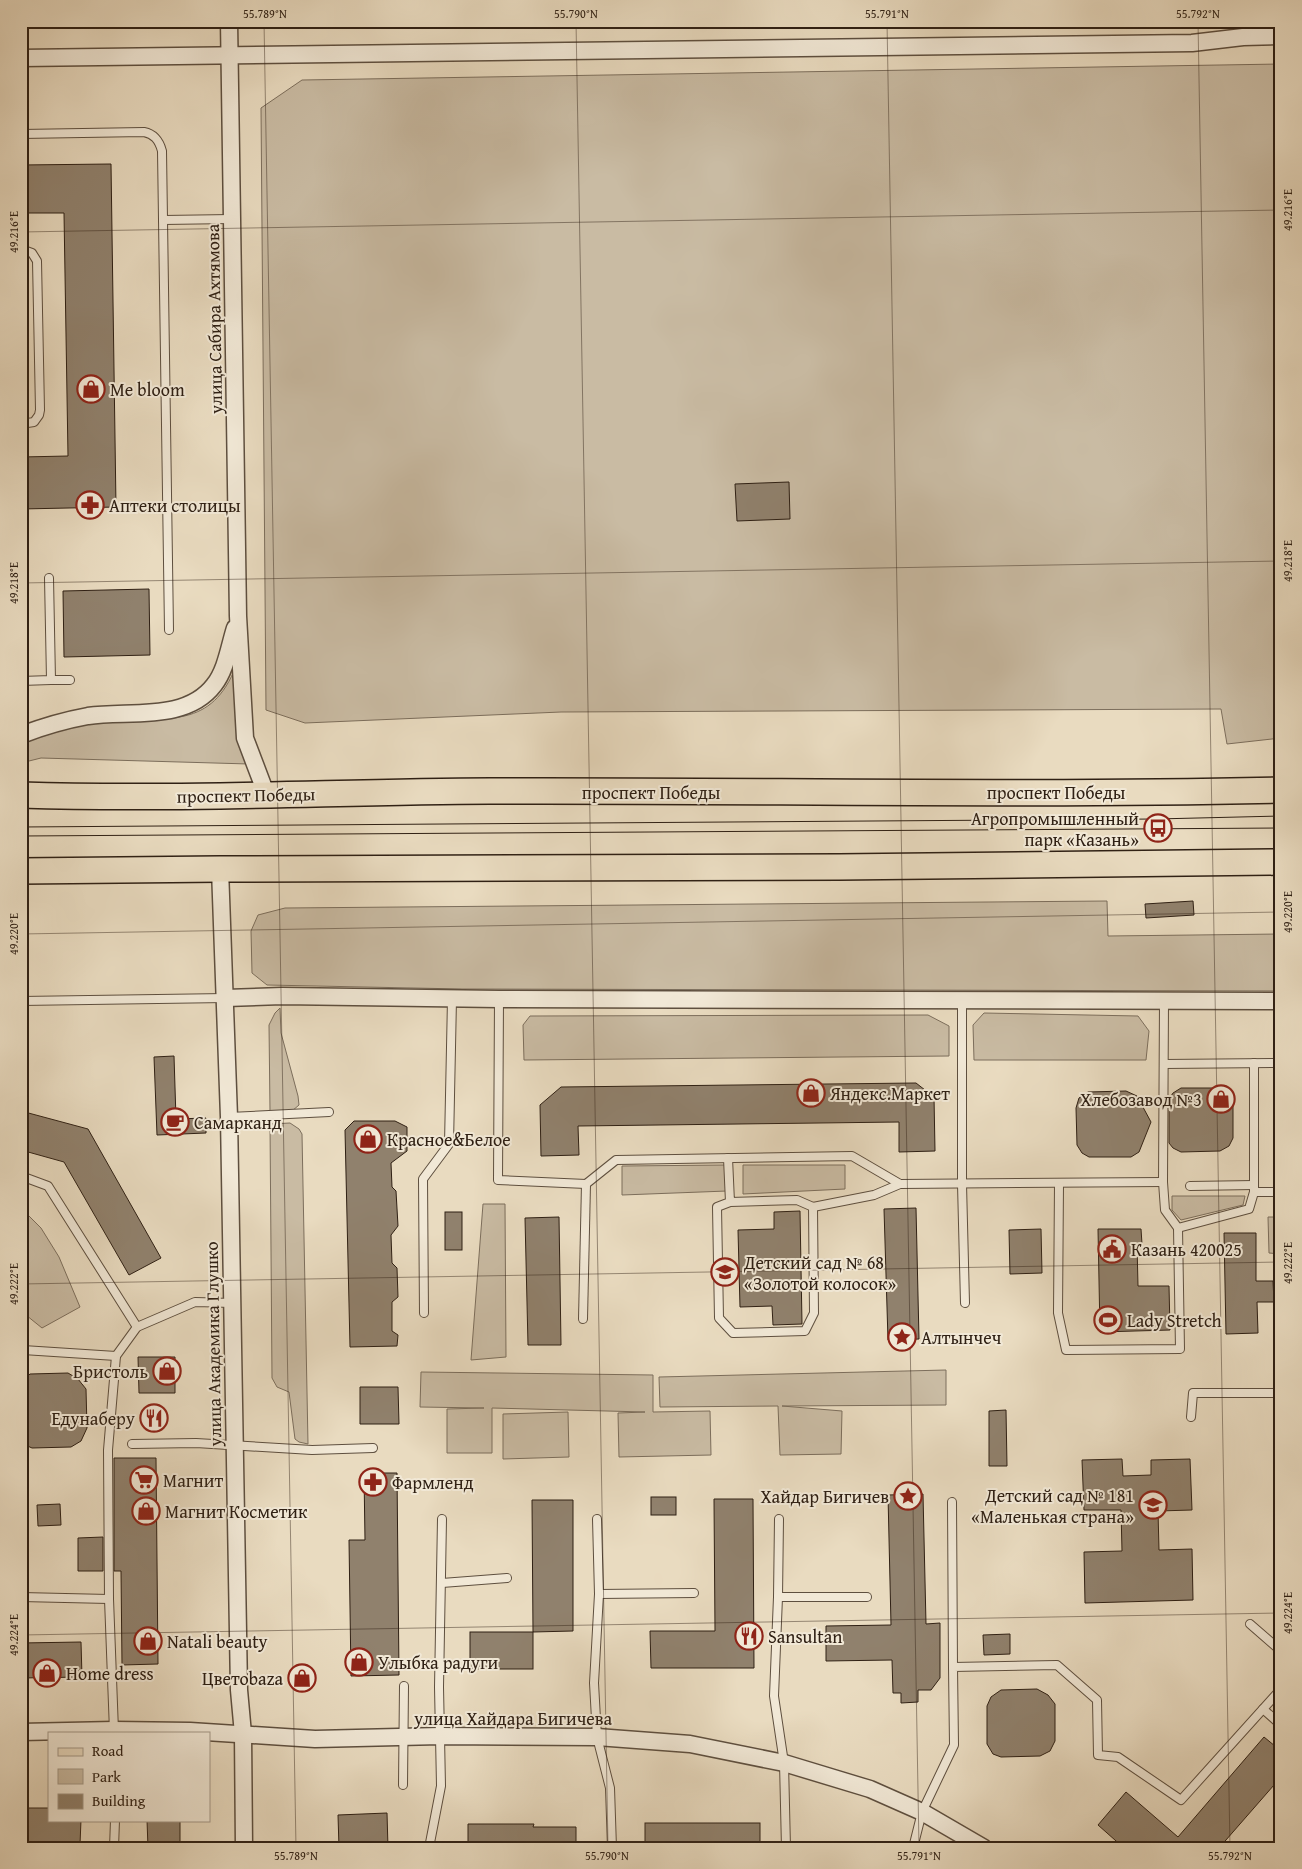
<svg xmlns="http://www.w3.org/2000/svg" width="1302" height="1869" font-family="'Gentium Book Plus',serif">
	<rect width="100%" height="100%" fill="#e9dbc0"/>
	<filter id="stains"><feTurbulence type="fractalNoise" baseFrequency=".004" numOctaves="4"/><feColorMatrix values="0 0 0 0 .2 0 0 0 0 .09 0 0 0 0 .02 0 0 0 .5 -.17"/></filter>
	<radialGradient id="worn" r=".72"><stop offset=".6" stop-color="#630" stop-opacity="0"/><stop offset="1" stop-color="#630" stop-opacity=".3"/></radialGradient>
	<g fill="#c9bba3" stroke="#7c6e5c">
		<path d="M 1281,64 L 1281,738 L 1227,744 L 1221,709 L 561,712 L 305,723 L 266,710 L 261,108 L 302,80 Z"/>
		<path d="M 234,671 L 249,764 L 41,758 L 21,763 L 21,741 C 34,736 47,729 61,726 C 77,723 94,722 110,720 C 163,716 208,731 234,671 Z"/>
		<path d="M 1107,901 L 1108,936 L 1281,934 L 1281,991 L 462,989 L 267,985 L 252,973 L 251,931 L 258,915 L 285,908 Z"/>
		<path d="M 280,1008 L 281,1033 L 298,1096 L 299,1105 L 292,1111 L 270,1111 L 269,1025 L 275,1013 Z"/>
		<path d="M 984,1013 L 1138,1016 L 1149,1031 L 1146,1060 L 974,1060 L 973,1025 Z"/>
		<path d="M 928,1015 L 949,1026 L 949,1056 L 524,1060 L 523,1025 L 530,1016 Z"/>
		<path d="M 290,1123 L 299,1129 L 302,1134 L 308,1444 L 299,1442 L 295,1439 L 289,1392 L 277,1387 L 272,1378 L 270,1124 Z"/>
		<path d="M 727,1165 L 727,1191 L 622,1195 L 622,1166 Z"/>
		<path d="M 743,1165 L 845,1165 L 845,1189 L 743,1194 Z"/>
		<path d="M 1172,1196 L 1245,1196 L 1243,1205 L 1181,1220 L 1172,1210 Z"/>
		<path d="M 483,1204 L 505,1204 L 506,1357 L 471,1360 Z"/>
		<path d="M 21,1208 L 41,1228 L 59,1257 L 80,1307 L 42,1328 L 21,1311 Z"/>
		<path d="M 1268,1217 L 1281,1217 L 1281,1254 L 1269,1253 Z"/>
		<path d="M 946,1370 L 946,1405 L 782,1406 L 842,1411 L 841,1454 L 780,1455 L 778,1406 L 660,1407 L 659,1377 Z"/>
		<path d="M 421,1372 L 653,1375 L 653,1412 L 710,1411 L 711,1455 L 619,1457 L 618,1413 L 645,1412 L 492,1408 L 492,1453 L 447,1453 L 447,1409 L 484,1408 L 420,1407 Z"/>
		<path d="M 568,1412 L 569,1457 L 503,1459 L 503,1414 Z"/>
	</g>
	<g fill="#90816d" stroke="#2f2014">
		<path d="M 111,164 L 116,507 L 21,509 L 21,457 L 68,456 L 64,213 L 21,213 L 21,165 Z"/>
		<path d="M 789,482 L 790,519 L 737,521 L 735,484 Z"/>
		<path d="M 149,589 L 150,655 L 64,657 L 63,591 Z"/>
		<path d="M 1193,901 L 1194,915 L 1146,918 L 1145,904 Z"/>
		<path d="M 174,1056 L 176,1119 L 206,1118 L 206,1133 L 157,1135 L 154,1057 Z"/>
		<path d="M 916,1083 L 934,1097 L 935,1151 L 899,1152 L 899,1122 L 578,1126 L 579,1155 L 541,1156 L 540,1105 L 561,1087 Z"/>
		<path d="M 1181,1088 L 1217,1088 L 1227,1093 L 1233,1102 L 1233,1138 L 1229,1146 L 1220,1151 L 1181,1152 L 1173,1148 L 1169,1143 L 1169,1099 L 1173,1093 Z"/>
		<path d="M 1126,1091 L 1137,1096 L 1151,1122 L 1139,1152 L 1131,1157 L 1089,1157 L 1082,1153 L 1077,1145 L 1076,1108 L 1079,1098 L 1088,1092 Z"/>
		<path d="M 21,1111 L 88,1129 L 161,1258 L 129,1275 L 64,1162 L 21,1150 Z"/>
		<path d="M 354,1121 L 395,1121 L 407,1127 L 407,1151 L 391,1163 L 392,1187 L 396,1191 L 398,1226 L 391,1235 L 392,1263 L 397,1268 L 398,1297 L 392,1302 L 392,1331 L 398,1335 L 397,1346 L 350,1347 L 345,1130 Z"/>
		<path d="M 916,1208 L 919,1339 L 888,1340 L 884,1209 Z"/>
		<path d="M 800,1211 L 802,1324 L 773,1325 L 772,1306 L 740,1307 L 738,1230 L 774,1229 L 774,1212 Z"/>
		<rect x="445" y="1212" width="17" height="38"/>
		<path d="M 559,1217 L 561,1345 L 528,1345 L 525,1218 Z"/>
		<path d="M 1041,1229 L 1042,1273 L 1010,1274 L 1009,1230 Z"/>
		<path d="M 1098,1229 L 1141,1229 L 1142,1244 L 1137,1244 L 1138,1286 L 1169,1286 L 1170,1330 L 1100,1332 Z"/>
		<path d="M 1224,1233 L 1256,1233 L 1256,1281 L 1273,1281 L 1274,1302 L 1257,1302 L 1258,1333 L 1226,1334 Z"/>
		<path d="M 138,1357 L 175,1357 L 175,1393 L 139,1393 Z"/>
		<path d="M 68,1373 L 78,1379 L 86,1389 L 87,1428 L 81,1441 L 71,1447 L 32,1448 L 21,1443 L 21,1382 L 30,1374 Z"/>
		<path d="M 360,1387 L 398,1387 L 399,1424 L 360,1424 Z"/>
		<path d="M 1006,1410 L 1007,1466 L 989,1466 L 989,1411 Z"/>
		<path d="M 114,1458 L 156,1458 L 158,1664 L 122,1665 L 121,1571 L 114,1571 Z"/>
		<path d="M 1122,1459 L 1123,1476 L 1151,1475 L 1151,1460 L 1190,1459 L 1192,1510 L 1158,1511 L 1159,1550 L 1192,1549 L 1193,1600 L 1085,1603 L 1084,1552 L 1122,1551 L 1121,1510 L 1084,1510 L 1082,1460 Z"/>
		<path d="M 364,1473 L 397,1473 L 399,1675 L 351,1676 L 349,1540 L 365,1540 Z"/>
		<path d="M 923,1494 L 926,1624 L 940,1623 L 940,1678 L 931,1690 L 918,1690 L 918,1702 L 901,1703 L 901,1693 L 893,1693 L 892,1660 L 826,1661 L 826,1626 L 891,1625 L 888,1495 Z"/>
		<rect x="651" y="1497" width="25" height="18"/>
		<path d="M 714,1499 L 753,1499 L 754,1668 L 651,1668 L 650,1631 L 715,1631 Z"/>
		<path d="M 532,1500 L 573,1500 L 573,1631 L 533,1632 Z"/>
		<path d="M 60,1504 L 61,1525 L 38,1526 L 37,1505 Z"/>
		<path d="M 103,1537 L 103,1571 L 78,1571 L 78,1538 Z"/>
		<rect x="470" y="1632" width="63" height="37"/>
		<path d="M 1010,1634 L 1010,1654 L 984,1655 L 983,1635 Z"/>
		<path d="M 81,1642 L 82,1677 L 21,1678 L 21,1643 Z"/>
		<path d="M 1037,1689 L 1048,1695 L 1055,1704 L 1055,1741 L 1050,1751 L 1040,1756 L 1001,1757 L 993,1754 L 987,1744 L 987,1706 L 991,1697 L 1001,1690 Z"/>
		<path d="M 1264,1737 L 1281,1751 L 1281,1777 L 1219,1848 L 1124,1848 L 1098,1825 L 1126,1792 L 1178,1837 Z"/>
		<path d="M 21,1808 L 49,1808 L 49,1820 L 81,1820 L 80,1844 L 21,1845 Z"/>
		<path d="M 387,1813 L 388,1848 L 339,1848 L 338,1815 Z"/>
		<path d="M 147,1820 L 180,1820 L 180,1848 L 148,1848 Z"/>
		<rect x="645" y="1823" width="115" height="25"/>
		<path d="M 468,1824 L 534,1824 L 533,1827 L 576,1827 L 576,1848 L 468,1848 Z"/>
	</g>
	<g fill="none" stroke-linecap="round" stroke-linejoin="round">
		<g stroke="#5e4f3f" stroke-width="10">
			<g id="lane">
				<path d="M 21,134 L 144,132 C 154,134 159,140 162,151 L 169,630"/>
				<path d="M 163,220 L 232,219"/>
				<path d="M 21,249 L 32,253 L 37,261 L 40,410 L 39,415 L 34,422 L 21,424"/>
				<path d="M 51,680 L 70,680"/>
				<path d="M 21,681 L 51,680 L 49,578"/>
				<path d="M 499,999 L 498,1180 L 586,1184 L 616,1160 L 852,1156 L 900,1184 L 1163,1182"/>
				<path d="M 21,1001 L 226,998"/>
				<path d="M 962,1001 L 962,1184 L 965,1303"/>
				<path d="M 1164,1002 L 1163,1182 L 1165,1210 L 1178,1228"/>
				<path d="M 1164,1064 L 1281,1063"/>
				<path d="M 229,1117 L 329,1112"/>
				<path d="M 728,1158 L 730,1202 L 717,1207 L 719,1318 L 733,1333 L 805,1331 L 814,1313 L 813,1207 L 797,1200 L 730,1202"/>
				<path d="M 21,1176 L 48,1186 L 137,1327"/>
				<path d="M 1059,1184 L 1058,1313 L 1066,1350 L 1180,1349 L 1178,1228 L 1249,1209 L 1254,1192 L 1281,1192"/>
				<path d="M 1190,1186 L 1254,1185"/>
				<path d="M 1254,1192 L 1254,1063"/>
				<path d="M 813,1207 L 874,1195 L 900,1184"/>
				<path d="M 424,1313 L 423,1179 L 449,1144 L 452,999"/>
				<path d="M 583,1319 L 586,1184"/>
				<path d="M 23,1350 L 116,1356"/>
				<path d="M 1191,1417 L 1193,1393 L 1281,1393"/>
				<path d="M 132,1444 L 196,1443 L 312,1450 L 373,1448"/>
				<path d="M 952,1502 L 953,1667"/>
				<path d="M 597,1519 L 599,1594 L 594,1683 L 597,1737 L 610,1788 L 612,1848"/>
				<path d="M 779,1519 L 778,1597 L 774,1696 L 784,1763 L 786,1848"/>
				<path d="M 442,1583 L 507,1578"/>
				<path d="M 599,1594 L 694,1593"/>
				<path d="M 21,1597 L 109,1599"/>
				<path d="M 778,1597 L 867,1597"/>
				<path d="M 1250,1624 L 1281,1651"/>
				<path d="M 1263,1709 L 1281,1725"/>
				<path d="M 114,1731 L 109,1599 L 108,1450 L 116,1356 L 137,1327 L 195,1302 L 232,1303"/>
				<path d="M 403,1785 L 404,1686"/>
				<path d="M 114,1848 L 115,1820"/>
				<path d="M 429,1848 L 441,1786 L 439,1687 L 442,1519"/>
				<path d="M 913,1848 L 922,1812 L 954,1745 L 953,1667 L 1057,1665 L 1097,1700 L 1098,1755 L 1118,1757 L 1181,1800 L 1281,1689"/>
			</g>
		</g>
		<g stroke="#5e4f3f" stroke-width="19">
			<g id="street">
				<path d="M 229,21 L 238,616 L 245,738 L 267,796"/>
				<path d="M 1252,33 L 1281,22"/>
				<path d="M 21,58 L 1192,43 L 1243,37 L 1281,36"/>
				<path d="M 21,735 C 42,727 66,720 88,716 C 129,710 186,722 214,685 C 226,670 229,647 235,628"/>
				<path d="M 220,869 L 229,1117 L 239,1690 L 243,1734 L 244,1848"/>
				<path d="M 226,998 L 282,996 L 499,999 L 1281,1001"/>
				<path d="M 21,1732 L 114,1730 L 190,1731 L 315,1739 L 440,1736 L 597,1737 L 690,1744 L 784,1763 L 870,1789 L 922,1812 L 984,1848"/>
			</g>
		</g>
		<g stroke="#2f2014" stroke-width="28">
			<g id="primary">
				<path d="M 21,795 C 177,800 333,792 490,791 C 753,790 1017,796 1281,790"/>
				<path d="M 21,871 L 220,869 L 839,867 L 1281,862"/>
			</g>
		</g>
		<use href="#lane" stroke="#f1e8d6" stroke-width="8"/>
		<use href="#street" stroke="#f1e8d6" stroke-width="16"/>
		<use href="#primary" stroke="#e9dbc0" stroke-width="25"/>
		<g stroke="#2f2014" stroke-width="1">
			<path d="M 21,827 L 1156,819 L 1281,816"/>
			<path d="M 21,836 L 1281,828"/>
		</g>
	</g>
	<path fill="none" stroke="#2f2014" stroke-width="1" stroke-opacity="0.45" d="M 264,21 L 296,1848M 576,21 L 608,1848M 887,21 L 919,1848M 1198,21 L 1230,1848M 21,232 L 1281,210M 21,583 L 1281,561M 21,934 L 1281,912M 21,1284 L 1281,1262M 21,1635 L 1281,1613"/>
	<defs>
		<g id="shop-ring" transform="scale(1.4375)"><circle r="9.5" fill="#f1e8d6" stroke="#8f2418" stroke-width="1.5"/><path d="M-5-2.5h2.3a2.7 3.5 0 0 1 5.4 0H5L5.5 6h-11ZM-1.5-2.5h3a1.5 2.3 0 0 0-3 0Z" fill="#8f2418"/></g>
		<g id="pharmacy-ring" transform="scale(1.4375)"><circle r="9.5" fill="#f1e8d6" stroke="#8f2418" stroke-width="1.5"/><path d="M-2-6h4v4h4v4h-4v4h-4v-4h-4v-4h4Z" fill="#8f2418"/></g>
		<g id="bus-ring" transform="scale(1.4375)"><circle r="9.5" fill="#f1e8d6" stroke="#8f2418" stroke-width="1.5"/><path d="M-5-6H5V4H4V6H2V4H-2V6H-4V4H-5ZM-3.5-4V0h7V-4ZM-3.5 1.2v1.5H-2V1.2ZM2 1.2v1.5H3.5V1.2Z" fill="#8f2418"/></g>
		<g id="cafe-ring" transform="scale(1.4375)"><circle r="9.5" fill="#f1e8d6" stroke="#8f2418" stroke-width="1.5"/><path d="M-5.5-4.5H6V0H3Q3 3.5 0 3.5H-2.5Q-5.5 3.5-5.5 0ZM3-3.2v2h1.7v-2ZM-6 4.5H4V6H-6Z" fill="#8f2418"/></g>
		<g id="civic-ring" transform="scale(1.4375)"><circle r="9.5" fill="#f1e8d6" stroke="#8f2418" stroke-width="1.5"/><path d="M-.6-6.5H3V-4.5H.6V-3L4-1V1h2V6H-6V1h2V-1L-.6-3ZM-1.2 2.5V6h2.4V2.5Z" fill="#8f2418"/></g>
		<g id="school-ring" transform="scale(1.4375)"><circle r="9.5" fill="#f1e8d6" stroke="#8f2418" stroke-width="1.5"/><path d="M0-5L7-2L0 1L-7-2ZM-4 1L0 2.5L4 1V4Q0 6-4 4Z" fill="#8f2418"/></g>
		<g id="stadium-ring" transform="scale(1.4375)"><circle r="9.5" fill="#f1e8d6" stroke="#8f2418" stroke-width="1.5"/><path d="M0-5a6.5 5 0 1 0 0 10a6.5 5 0 1 0 0-10ZM-3.5-1.8h7v3.6h-7Z" fill="#8f2418"/></g>
		<g id="sight-ring" transform="scale(1.4375)"><circle r="9.5" fill="#f1e8d6" stroke="#8f2418" stroke-width="1.5"/><path d="M0-6L1.8-2.2L6-1.7L2.9 1.2L3.7 5.4L0 3.3L-3.7 5.4L-2.9 1.2L-6-1.7L-1.8-2.2Z" fill="#8f2418"/></g>
		<g id="restaurant-ring" transform="scale(1.4375)"><circle r="9.5" fill="#f1e8d6" stroke="#8f2418" stroke-width="1.5"/><path d="M-5-6h1v4h1v-4h1v4h1v-4h1v5L-1.5 .5V6h-2V.5L-5-1ZM5-6V6H3V1.5H1.5Q1.5-4 5-6Z" fill="#8f2418"/></g>
		<g id="supermarket-ring" transform="scale(1.4375)"><circle r="9.5" fill="#f1e8d6" stroke="#8f2418" stroke-width="1.5"/><path d="M-6-5.5h2.5l.6 2H6L4.5 2H-2.5L-4.4-4H-6ZM-1.5 3.2a1.3 1.3 0 1 0 .1 0ZM3 3.2a1.3 1.3 0 1 0 .1 0Z" fill="#8f2418"/></g>
	</defs>
	<g fill-rule="evenodd">
		<use href="#shop-ring" x="91" y="389"/>
		<use href="#pharmacy-ring" x="90" y="505"/>
		<use href="#bus-ring" x="1158" y="828"/>
		<use href="#shop-ring" x="811" y="1093"/>
		<use href="#shop-ring" x="1221" y="1099"/>
		<use href="#cafe-ring" x="175" y="1122"/>
		<use href="#shop-ring" x="368" y="1139"/>
		<use href="#civic-ring" x="1112" y="1249"/>
		<use href="#school-ring" x="725" y="1272"/>
		<use href="#stadium-ring" x="1108" y="1320"/>
		<use href="#sight-ring" x="902" y="1337"/>
		<use href="#shop-ring" x="167" y="1371"/>
		<use href="#restaurant-ring" x="154" y="1418"/>
		<use href="#supermarket-ring" x="144" y="1480"/>
		<use href="#pharmacy-ring" x="373" y="1482"/>
		<use href="#sight-ring" x="908" y="1496"/>
		<use href="#school-ring" x="1153" y="1505"/>
		<use href="#shop-ring" x="146" y="1511"/>
		<use href="#restaurant-ring" x="749" y="1636"/>
		<use href="#shop-ring" x="148" y="1641"/>
		<use href="#shop-ring" x="359" y="1662"/>
		<use href="#shop-ring" x="47" y="1673"/>
		<use href="#shop-ring" x="302" y="1678"/>
	</g>
	<g text-anchor="middle" dominant-baseline="central" stroke-width="4" stroke-linejoin="round" paint-order="stroke">
		<g font-size="18" fill="#2f2014" stroke="#f1e8d6">
			<text transform="translate(214 319) rotate(-91)">улица Сабира Ахтямова</text>
			<text x="651" y="792">проспект Победы</text>
			<text x="1056" y="792">проспект Победы</text>
			<text transform="translate(246 795) rotate(-1)">проспект Победы</text>
			<text transform="translate(213 1344) rotate(-91)">улица Академика Глушко</text>
			<text x="513" y="1718">улица Хайдара Бигичева</text>
		</g>
		<g font-size="18" fill="#2f2014" stroke="#f1e8d6" text-anchor="start">
			<text x="110" y="389">Me bloom</text>
			<text x="109" y="505">Аптеки столицы</text>
			<text x="1139" y="818" text-anchor="end">Агропромышленный<tspan x="1139" dy="21">парк «Казань»</tspan></text>
			<text x="830" y="1093">Яндекс.Маркет</text>
			<text x="1202" y="1099" text-anchor="end">Хлебозавод №3</text>
			<text x="194" y="1122">Самарканд</text>
			<text x="387" y="1139">Красное&amp;Белое</text>
			<text x="1131" y="1249">Казань 420025</text>
			<text x="744" y="1262">Детский сад № 68<tspan x="744" dy="21">«Золотой колосок»</tspan></text>
			<text x="1127" y="1320">Lady Stretch</text>
			<text x="921" y="1337">Алтынчеч</text>
			<text x="148" y="1371" text-anchor="end">Бристоль</text>
			<text x="135" y="1418" text-anchor="end">Едунаберу</text>
			<text x="163" y="1480">Магнит</text>
			<text x="392" y="1482">Фармленд</text>
			<text x="1134" y="1495" text-anchor="end">Детский сад № 181<tspan x="1134" dy="21">«Маленькая страна»</tspan></text>
			<text x="889" y="1496" text-anchor="end">Хайдар Бигичев</text>
			<text x="165" y="1511">Магнит Косметик</text>
			<text x="768" y="1636">Sansultan</text>
			<text x="167" y="1641">Natali beauty</text>
			<text x="378" y="1662">Улыбка радуги</text>
			<text x="66" y="1673">Home dress</text>
			<text x="283" y="1678" text-anchor="end">Цветоbaza</text>
		</g>
	</g>
	<rect width="1302" height="1869" fill="none" stroke="#e9dbc0" stroke-width="55"/>
	<rect x="48" y="1732" width="162" height="90" fill="#f1e8d6" stroke="#a39888"/>
	<rect x="58" y="1748" width="25" height="8" fill="#e9dbc0" stroke="#a39888"/>
	<text x="92" y="1756" font-size="15" fill="#2f2014">Road</text>
	<rect x="58" y="1769" width="25" height="15" fill="#c9bba3" stroke="#a39888"/>
	<text x="92" y="1782" font-size="15" fill="#2f2014">Park</text>
	<rect x="58" y="1794" width="25" height="15" fill="#90816d" stroke="#a39888"/>
	<text x="92" y="1806" font-size="15" fill="#2f2014">Building</text>
	<rect x="28" y="28" width="1246" height="1814" fill="none" stroke="#2f2014" stroke-width="2"/>
	<g font-size="12" text-anchor="middle" fill="#2f2014">
		<text x="265" y="18">55.789°N</text>
		<text x="576" y="18">55.790°N</text>
		<text x="887" y="18">55.791°N</text>
		<text x="1198" y="18">55.792°N</text>
		<text transform="translate(1288 210) rotate(-90)" y="4">49.216°E</text>
		<text transform="translate(14 232) rotate(-90)" y="4">49.216°E</text>
		<text transform="translate(1288 561) rotate(-90)" y="4">49.218°E</text>
		<text transform="translate(14 583) rotate(-90)" y="4">49.218°E</text>
		<text transform="translate(1288 912) rotate(-90)" y="4">49.220°E</text>
		<text transform="translate(14 934) rotate(-90)" y="4">49.220°E</text>
		<text transform="translate(1288 1263) rotate(-90)" y="4">49.222°E</text>
		<text transform="translate(14 1284) rotate(-90)" y="4">49.222°E</text>
		<text transform="translate(1288 1613) rotate(-90)" y="4">49.224°E</text>
		<text transform="translate(14 1635) rotate(-90)" y="4">49.224°E</text>
		<text x="296" y="1860">55.789°N</text>
		<text x="607" y="1860">55.790°N</text>
		<text x="919" y="1860">55.791°N</text>
		<text x="1230" y="1860">55.792°N</text>
	</g>
	<rect width="100%" height="100%" filter="url(#stains)"/>
	<rect width="100%" height="100%" fill="url(#worn)"/>
</svg>
